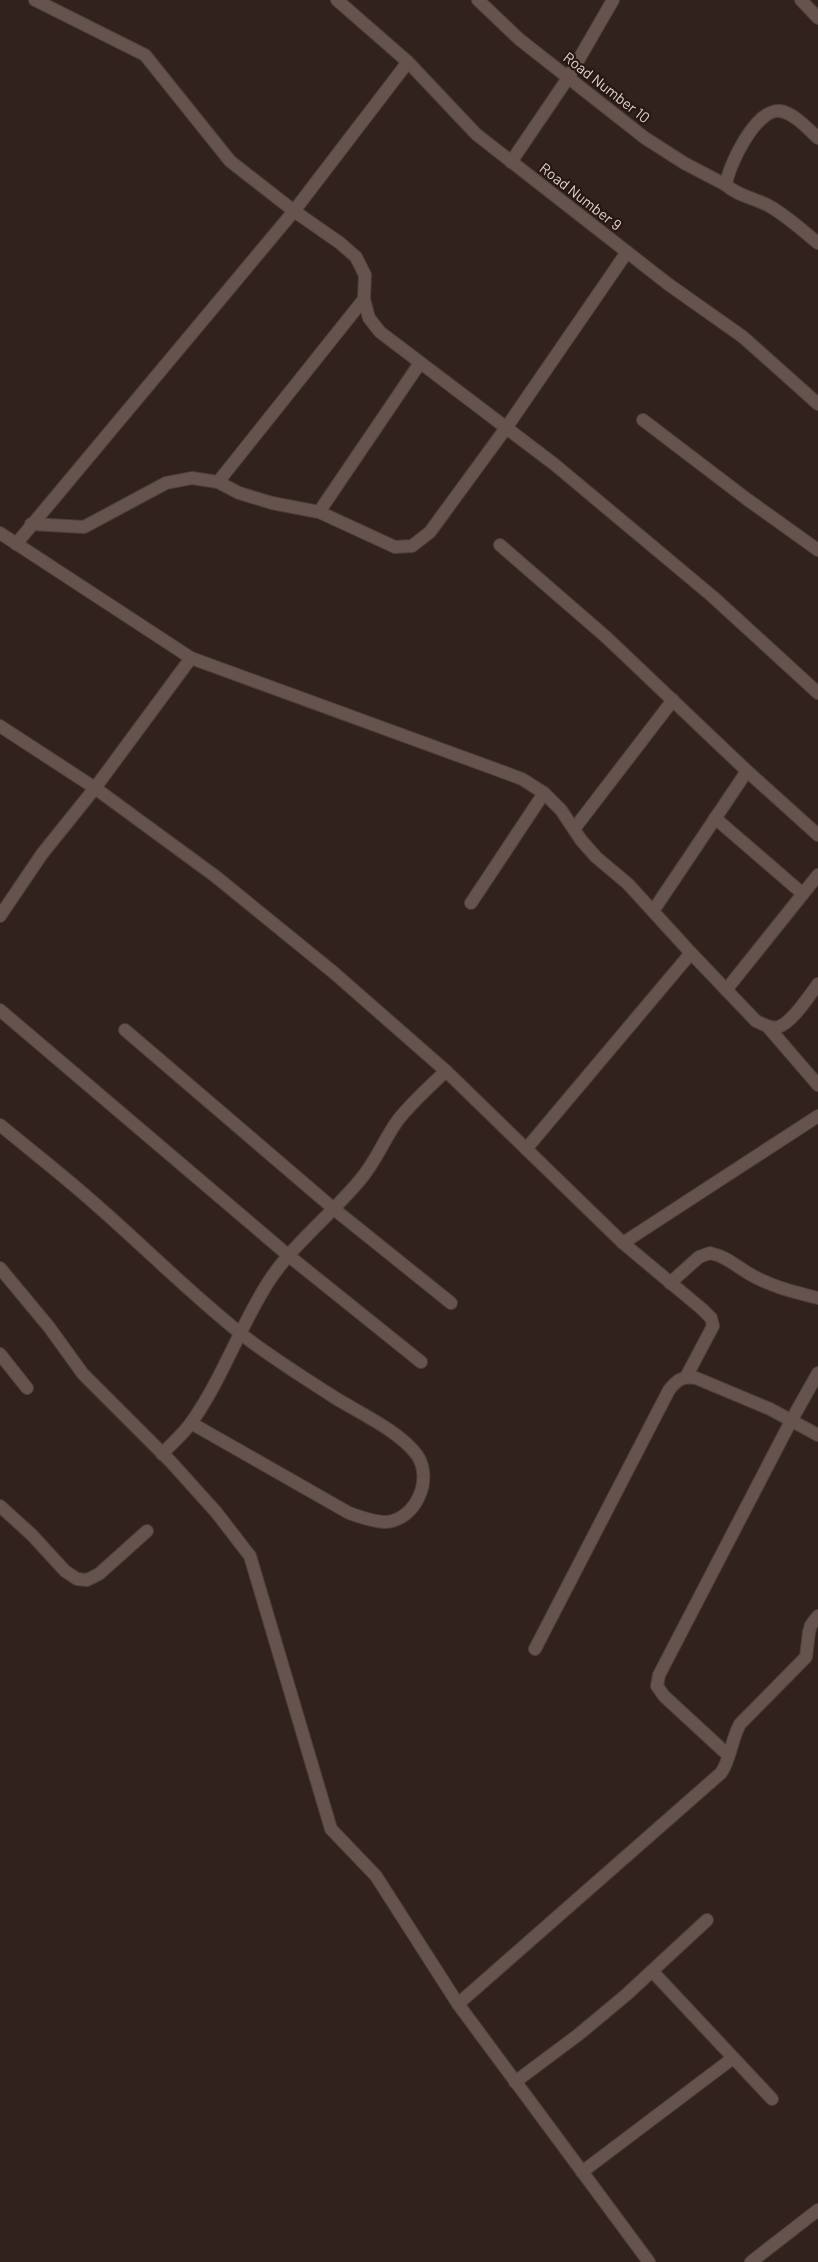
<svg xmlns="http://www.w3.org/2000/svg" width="818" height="2262" font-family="Barlow,sans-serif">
	<rect width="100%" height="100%" fill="#32221d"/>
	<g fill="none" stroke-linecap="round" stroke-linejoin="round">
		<g stroke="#4c3f3b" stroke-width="14">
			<g id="minor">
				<path d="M 35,0 L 145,55 L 230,161 L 294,211 L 340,243 L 356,257 L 365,275 L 364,299 L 369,318 L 380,332 L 554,464 L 712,596 L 818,693"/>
				<path d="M 337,0 L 408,62 L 476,134 L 668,284 L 743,337 L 818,404"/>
				<path d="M 478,0 L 519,39 L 645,138 L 684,163 L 726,185"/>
				<path d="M 801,0 L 818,18"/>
				<path d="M 818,138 C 808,129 794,113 780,111 C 756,108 728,166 726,185 C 739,197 756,198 771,207 C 788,217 803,231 818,243"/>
				<path d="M 511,162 L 568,78 L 613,0"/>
				<path d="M 643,420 L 748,500 L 818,550"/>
				<path d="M 218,482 L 364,299"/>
				<path d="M 319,512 L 420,363"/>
				<path d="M 31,524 L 84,527 L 166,483 L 192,478 L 218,482 L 239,493 L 272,503 L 319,512 L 395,547 L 412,546 L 430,532 L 506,428 L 627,252"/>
				<path d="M 0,533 L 191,658 L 498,770 L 522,779 L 544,793 L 561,810 L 581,840 L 596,857 L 628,884 L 691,953 L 756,1021 C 763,1024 770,1029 778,1027 C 791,1024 810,995 818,984"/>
				<path d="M 16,544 L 294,211 L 408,62"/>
				<path d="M 500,545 L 606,637 L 747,771 L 818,835"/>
				<path d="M 0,726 L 95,788 L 215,876 L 333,972 L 446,1071 L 623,1243 L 702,1309 L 711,1318 L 713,1326 L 686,1377"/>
				<path d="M 715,818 L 803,894"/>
				<path d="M 574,829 L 673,700"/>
				<path d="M 471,903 L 544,793"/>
				<path d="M 653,911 L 747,771"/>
				<path d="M 0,916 L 42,854 L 95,788 L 191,658"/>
				<path d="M 726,990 L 818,875"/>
				<path d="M 0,1010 L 289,1256 L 421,1362"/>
				<path d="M 768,1027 L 818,1085"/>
				<path d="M 125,1030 L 334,1209 L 451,1303"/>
				<path d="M 0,1125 C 34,1153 69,1180 102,1210 C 151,1253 197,1300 249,1340 C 277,1361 307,1380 337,1399 C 362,1414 400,1432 417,1455 C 434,1480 415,1520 386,1522 C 374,1522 360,1517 349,1513 L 191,1423"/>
				<path d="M 526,1149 L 691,953"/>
				<path d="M 623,1243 L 818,1116"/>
				<path d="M 0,1268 L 49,1327 L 83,1374 L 171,1462 L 216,1512 L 250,1556 L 331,1829 L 376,1876 L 458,2004 L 649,2262"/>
				<path d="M 670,1283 L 699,1257 L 710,1253 C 727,1257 733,1264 748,1273 C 769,1286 794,1292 818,1298"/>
				<path d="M 0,1354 L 27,1388"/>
				<path d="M 162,1454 C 172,1443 185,1433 193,1420 C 223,1377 240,1326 269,1281 C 294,1243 331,1215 360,1180 C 376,1162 384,1139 398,1120 C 412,1102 429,1087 446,1071"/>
				<path d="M 0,1506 L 32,1535 L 65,1571 L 77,1579 L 87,1580 L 99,1574 L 147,1531"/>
				<path d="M 535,1649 L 669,1390 C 677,1380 682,1376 696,1378 L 770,1409 L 818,1435"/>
				<path d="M 728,1755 L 664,1696 L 657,1686 L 659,1675 L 791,1421 L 818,1373"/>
				<path d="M 652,1971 L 772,2099"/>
				<path d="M 458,2004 L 721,1773 C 731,1759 731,1740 740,1724 L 806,1657 L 809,1632 L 811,1625 L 818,1616"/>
				<path d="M 515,2082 L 578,2035 L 626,1995 L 707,1920"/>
				<path d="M 582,2172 L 733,2058"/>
				<path d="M 751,2262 L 818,2210"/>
			</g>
		</g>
		<use href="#minor" stroke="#66534d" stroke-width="12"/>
	</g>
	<g text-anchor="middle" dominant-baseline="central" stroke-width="4.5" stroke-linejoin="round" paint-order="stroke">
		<g font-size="15" fill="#ded2cf" stroke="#281813">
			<text transform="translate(607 87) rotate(38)">Road Number 10</text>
			<text transform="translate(581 196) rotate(38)">Road Number 9</text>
		</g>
	</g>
</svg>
